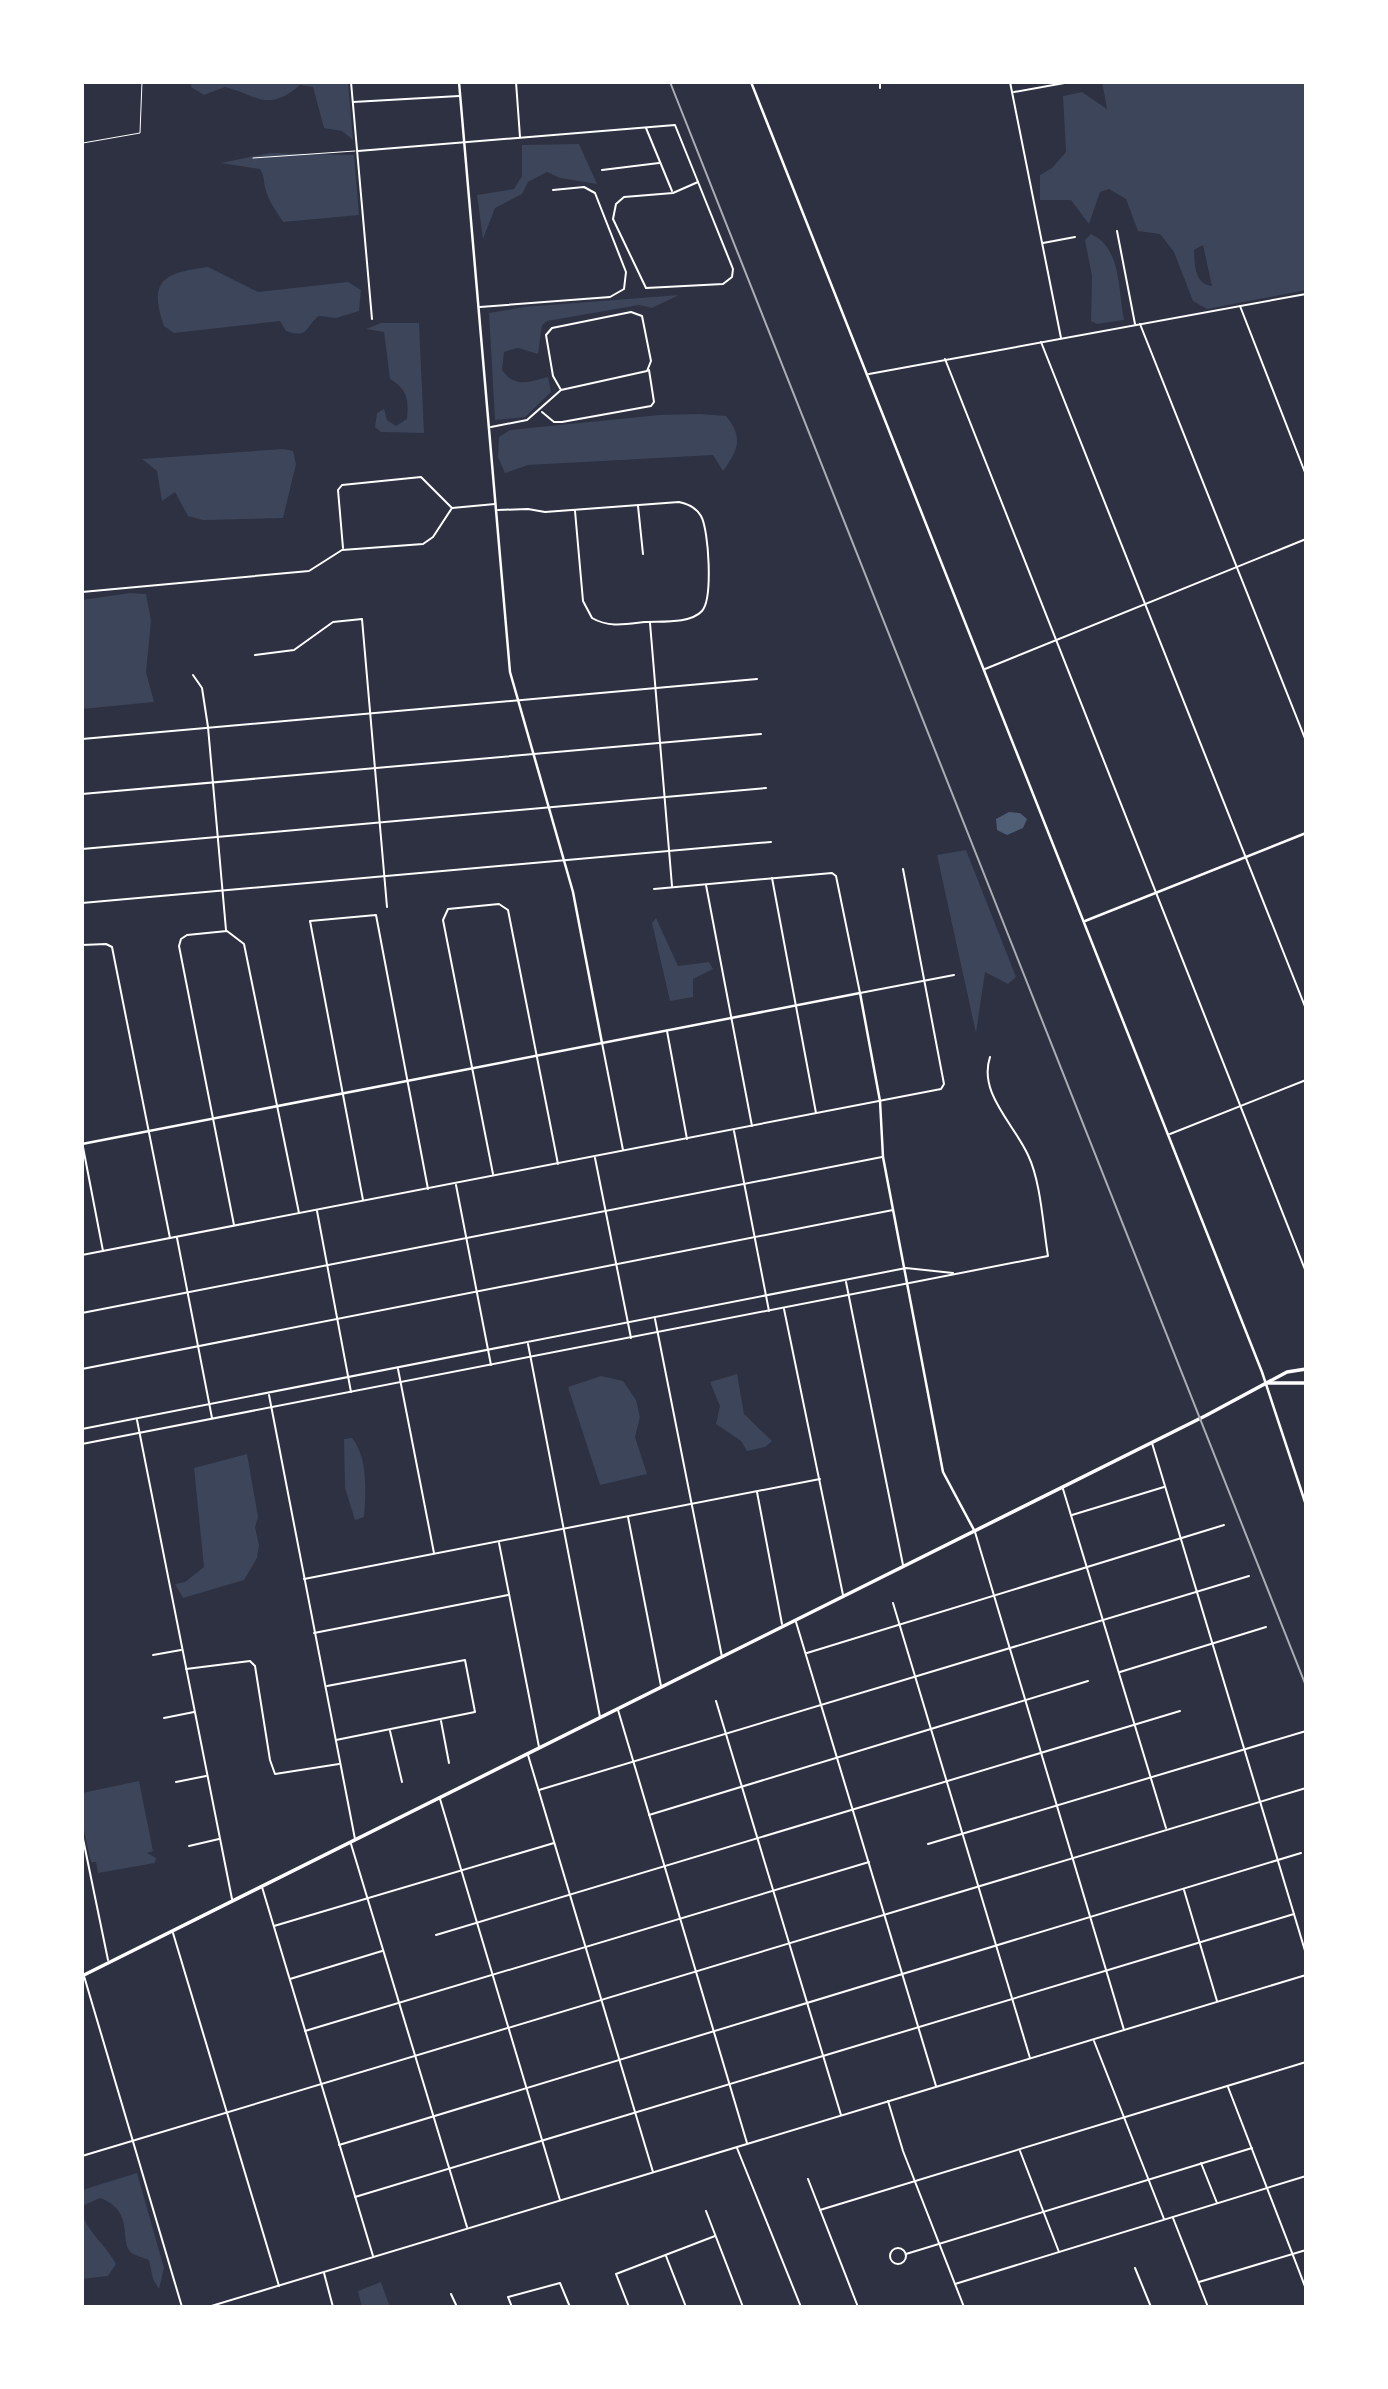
<svg xmlns="http://www.w3.org/2000/svg" width="1388" height="2389" font-family="'Fira Sans Condensed',sans-serif">
	<rect width="100%" height="100%" fill="#2d3142"/>
	<g fill="#3c4559" fill-rule="evenodd">
		<path d="M 191,82 L 348,82 L 353,140 L 342,131 L 324,128 L 313,87 L 300,85 C 268,113 257,95 225,87 L 204,95 L 191,87 Z"/>
		<path d="M 1102,82 L 1306,82 L 1306,290 L 1207,309 L 1193,301 L 1174,252 L 1160,234 L 1138,231 L 1126,199 L 1109,189 L 1100,192 L 1089,224 L 1071,200 L 1040,200 L 1040,175 L 1052,168 L 1066,152 L 1063,96 L 1082,92 L 1107,109 ZM 1203,245 L 1212,286 L 1211,286 C 1194,282 1195,265 1194,250 Z"/>
		<path d="M 579,144 L 597,184 L 560,178 L 547,172 L 528,182 L 522,194 L 495,208 L 483,239 L 477,195 L 514,189 L 522,176 L 522,145 Z"/>
		<path d="M 270,153 L 354,155 L 359,215 L 283,222 C 277,212 269,202 266,191 C 263,182 265,177 260,169 L 221,163 Z"/>
		<path d="M 1091,234 C 1122,248 1118,291 1124,320 L 1097,324 L 1091,321 L 1092,276 L 1085,240 Z"/>
		<path d="M 208,267 L 258,292 L 348,282 L 361,290 L 359,311 L 336,318 L 319,316 C 304,327 310,339 286,331 L 280,321 L 174,333 L 164,326 C 147,278 166,273 208,267 Z"/>
		<path d="M 679,295 L 652,308 L 639,305 L 547,321 L 542,325 L 538,354 L 518,348 L 504,352 L 502,370 C 515,388 528,382 548,377 L 551,392 L 525,417 L 495,420 L 489,313 L 524,307 Z"/>
		<path d="M 381,323 L 419,323 L 424,433 L 381,432 L 375,427 L 377,413 L 384,409 L 387,420 L 396,426 L 407,419 C 409,399 407,389 390,379 L 384,332 L 366,329 Z"/>
		<path d="M 700,414 L 726,416 C 744,438 738,450 723,471 L 713,455 L 528,465 L 505,473 L 498,457 L 499,437 L 510,430 L 659,415 Z"/>
		<path d="M 283,449 L 293,451 L 296,464 L 283,518 L 203,520 L 188,516 L 175,492 L 162,501 L 157,471 L 142,459 Z"/>
		<path d="M 130,593 L 146,594 L 151,621 L 146,672 L 154,702 L 82,709 L 82,600 Z"/>
		<path d="M 966,850 L 1016,977 L 1008,984 L 985,972 L 976,1033 L 937,855 Z"/>
		<path d="M 656,918 L 678,966 L 709,962 L 713,969 L 693,979 L 693,997 L 670,1001 L 652,923 Z"/>
		<path d="M 737,1374 L 744,1414 L 772,1441 L 765,1447 L 747,1451 L 741,1441 L 716,1424 L 720,1406 L 710,1382 Z"/>
		<path d="M 601,1376 L 623,1381 L 636,1400 L 640,1417 L 635,1437 L 647,1474 L 600,1485 L 568,1387 Z"/>
		<path d="M 352,1438 C 368,1457 366,1494 364,1517 L 355,1520 L 345,1488 L 344,1439 Z"/>
		<path d="M 247,1454 L 258,1517 L 255,1527 L 259,1545 L 257,1558 L 244,1580 L 183,1598 L 175,1584 L 185,1582 L 204,1567 L 194,1468 Z"/>
		<path d="M 139,1781 L 153,1851 L 147,1853 L 156,1858 L 155,1863 L 98,1873 L 96,1862 L 91,1862 L 82,1821 L 82,1793 Z"/>
		<path d="M 137,2173 L 164,2268 L 159,2289 L 153,2279 L 149,2260 C 144,2258 137,2256 133,2254 C 117,2243 137,2212 100,2198 L 82,2206 L 82,2190 Z"/>
		<path d="M 82,2214 C 90,2235 106,2245 116,2264 L 108,2276 L 82,2279 Z"/>
		<path d="M 381,2282 L 390,2307 L 362,2307 L 358,2291 Z"/>
	</g>
	<path fill="#4f5d75" d="M 1009,812 L 1020,813 L 1027,819 L 1023,828 L 1007,835 L 997,830 L 996,819 Z"/>
	<g fill="none" stroke-linecap="round" stroke-linejoin="round">
		<g stroke="#fff" stroke-width="1">
			<path d="M 83,143 L 140,133 L 142,82"/>
			<path d="M 253,158 L 355,151"/>
		</g>
		<g stroke="#fff" stroke-width="2">
			<path d="M 351,82 L 372,319"/>
			<path d="M 516,82 L 520,137"/>
			<path d="M 880,82 L 880,88"/>
			<path d="M 1010,82 L 1061,338"/>
			<path d="M 1014,92 L 1070,82"/>
			<path d="M 353,102 L 459,96"/>
			<path d="M 646,128 L 672,191"/>
			<path d="M 358,151 L 675,125 L 698,182"/>
			<path d="M 602,170 L 659,163"/>
			<path d="M 698,182 L 733,269 L 732,277 L 723,284 L 646,288 L 613,219 L 616,204 L 624,197 L 673,193 Z"/>
			<path d="M 1117,231 L 1135,324"/>
			<path d="M 1043,243 L 1075,237"/>
			<path d="M 1240,306 L 1306,475"/>
			<path d="M 480,307 L 610,297 L 624,289 L 626,272 L 595,193 L 584,187 L 553,190"/>
			<path d="M 1140,324 L 1306,741"/>
			<path d="M 1041,342 L 1306,1009"/>
			<path d="M 945,359 L 1306,1272"/>
			<path d="M 869,374 L 1306,294"/>
			<path d="M 542,412 L 554,422 L 562,422 L 651,406 L 654,402 L 649,370"/>
			<path d="M 491,427 L 527,420 L 561,390 L 553,376 L 546,335 L 552,328 L 631,312 L 642,316 L 651,361 L 647,371 L 561,390"/>
			<path d="M 638,506 L 643,554"/>
			<path d="M 498,510 L 528,509 L 545,512 L 679,502 C 688,504 696,507 701,516 C 709,530 713,599 702,611 C 690,624 661,621 645,622 C 627,624 609,628 592,618 L 583,601 L 575,511"/>
			<path d="M 343,548 L 338,490 L 342,485 L 421,477 L 451,507"/>
			<path d="M 82,592 L 309,571 L 342,550 L 423,544 L 433,537 L 452,508 L 495,504"/>
			<path d="M 650,623 L 672,886"/>
			<path d="M 255,655 L 294,650 L 333,622 L 362,619 L 387,907"/>
			<path d="M 985,669 L 1306,539"/>
			<path d="M 193,675 L 202,688 L 208,727 L 226,930"/>
			<path d="M 82,739 L 757,679"/>
			<path d="M 82,794 L 761,734"/>
			<path d="M 82,849 L 766,788"/>
			<path d="M 772,878 L 816,1113"/>
			<path d="M 706,885 L 752,1126"/>
			<path d="M 654,889 L 832,873 L 836,876 L 860,993 L 954,975"/>
			<path d="M 82,903 L 771,842"/>
			<path d="M 82,945 L 106,944 L 112,947 L 170,1238"/>
			<path d="M 667,1031 L 687,1139"/>
			<path d="M 602,1043 L 623,1150"/>
			<path d="M 734,1131 L 769,1311"/>
			<path d="M 1170,1134 L 1306,1080"/>
			<path d="M 82,1142 L 103,1251"/>
			<path d="M 595,1158 L 631,1338"/>
			<path d="M 493,1174 L 443,920 L 448,909 L 499,904 L 508,910 L 558,1164"/>
			<path d="M 456,1185 L 491,1365"/>
			<path d="M 363,1200 L 310,921 L 376,915 L 428,1189"/>
			<path d="M 317,1211 L 351,1392"/>
			<path d="M 234,1225 L 179,946 L 181,939 L 187,935 L 227,931 L 244,944 L 299,1213"/>
			<path d="M 177,1238 L 212,1418"/>
			<path d="M 82,1255 L 941,1089 L 944,1084 L 903,869"/>
			<path d="M 846,1282 L 903,1565"/>
			<path d="M 784,1309 L 843,1595"/>
			<path d="M 82,1313 L 882,1157"/>
			<path d="M 655,1319 L 722,1657"/>
			<path d="M 528,1344 L 600,1717"/>
			<path d="M 82,1369 L 893,1210"/>
			<path d="M 398,1369 L 434,1553"/>
			<path d="M 269,1395 L 355,1839"/>
			<path d="M 137,1420 L 232,1899"/>
			<path d="M 82,1429 L 906,1268 L 953,1273"/>
			<path d="M 1152,1443 L 1306,1954"/>
			<path d="M 82,1444 L 1048,1256 C 1043,1226 1041,1182 1028,1155 C 1014,1124 978,1093 990,1057"/>
			<path d="M 1063,1489 L 1166,1828"/>
			<path d="M 757,1492 L 782,1624"/>
			<path d="M 1072,1515 L 1164,1487"/>
			<path d="M 628,1517 L 661,1686"/>
			<path d="M 975,1532 L 1124,2030"/>
			<path d="M 499,1543 L 539,1747"/>
			<path d="M 304,1579 L 820,1479"/>
			<path d="M 893,1603 L 1030,2058"/>
			<path d="M 796,1622 L 936,2086"/>
			<path d="M 314,1633 L 508,1595"/>
			<path d="M 807,1653 L 1224,1525"/>
			<path d="M 153,1655 L 181,1650"/>
			<path d="M 186,1669 L 250,1661 L 255,1666 L 270,1760 L 275,1774 L 339,1764"/>
			<path d="M 1120,1672 L 1266,1627"/>
			<path d="M 327,1686 L 465,1660 L 475,1712 L 336,1740"/>
			<path d="M 716,1701 L 841,2115"/>
			<path d="M 618,1710 L 747,2143"/>
			<path d="M 164,1718 L 194,1712"/>
			<path d="M 441,1721 L 449,1763"/>
			<path d="M 390,1731 L 402,1782"/>
			<path d="M 528,1755 L 653,2172"/>
			<path d="M 176,1782 L 206,1776"/>
			<path d="M 539,1790 L 1249,1576"/>
			<path d="M 440,1799 L 560,2200"/>
			<path d="M 649,1815 L 1088,1681"/>
			<path d="M 82,1834 L 108,1960"/>
			<path d="M 351,1844 L 467,2227"/>
			<path d="M 928,1844 L 1306,1731"/>
			<path d="M 189,1846 L 219,1839"/>
			<path d="M 262,1887 L 373,2256"/>
			<path d="M 1184,1890 L 1217,2001"/>
			<path d="M 274,1926 L 554,1843"/>
			<path d="M 173,1933 L 279,2286"/>
			<path d="M 436,1935 L 1180,1711"/>
			<path d="M 84,1976 L 182,2307"/>
			<path d="M 290,1979 L 382,1951"/>
			<path d="M 305,2031 L 869,1862"/>
			<path d="M 1094,2041 L 1164,2219"/>
			<path d="M 1228,2087 L 1306,2289"/>
			<path d="M 888,2101 L 903,2151 L 964,2307"/>
			<path d="M 339,2145 L 1301,1853"/>
			<path d="M 737,2148 L 801,2307"/>
			<path d="M 1020,2151 L 1059,2252"/>
			<path d="M 82,2156 L 1306,1788"/>
			<path d="M 1201,2163 L 1217,2203"/>
			<path d="M 808,2179 L 858,2307"/>
			<path d="M 355,2197 L 1294,1914"/>
			<path d="M 820,2210 L 1306,2062"/>
			<path d="M 706,2211 L 743,2307"/>
			<path d="M 1173,2218 L 1208,2307"/>
			<circle cx="898" cy="2256" r="8"/>
			<path d="M 906,2254 L 1252,2148"/>
			<path d="M 666,2256 L 686,2307"/>
			<path d="M 1135,2268 L 1151,2307"/>
			<path d="M 324,2273 L 333,2307"/>
			<path d="M 1199,2282 L 1306,2250"/>
			<path d="M 955,2284 L 1306,2176"/>
			<path d="M 451,2294 L 457,2307"/>
			<path d="M 208,2307 L 1306,1975"/>
			<path d="M 512,2307 L 508,2297 L 560,2283 L 570,2307"/>
			<path d="M 629,2307 L 616,2274 L 715,2236"/>
		</g>
		<g stroke="#fff" stroke-width="2.5">
			<path d="M 459,82 L 510,672 L 573,892 L 602,1043"/>
			<path d="M 1085,921 L 1306,833"/>
			<path d="M 82,1144 L 860,993 L 880,1101 L 883,1157 L 943,1472 L 974,1530"/>
		</g>
		<path stroke="#fff" stroke-width="2.5" d="M 751,82 L 1262,1372 L 1306,1505"/>
		<g stroke="#fff" stroke-width="3.5">
			<path d="M 1268,1383 L 1306,1383"/>
			<path d="M 82,1976 L 1205,1416 L 1287,1372 L 1306,1369"/>
		</g>
		<path stroke="#abadb3" stroke-width="2" d="M 670,82 L 1306,1686"/>
	</g>
	<rect width="1388" height="2389" fill="none" stroke="#ffffff" stroke-width="168"/>
</svg>
